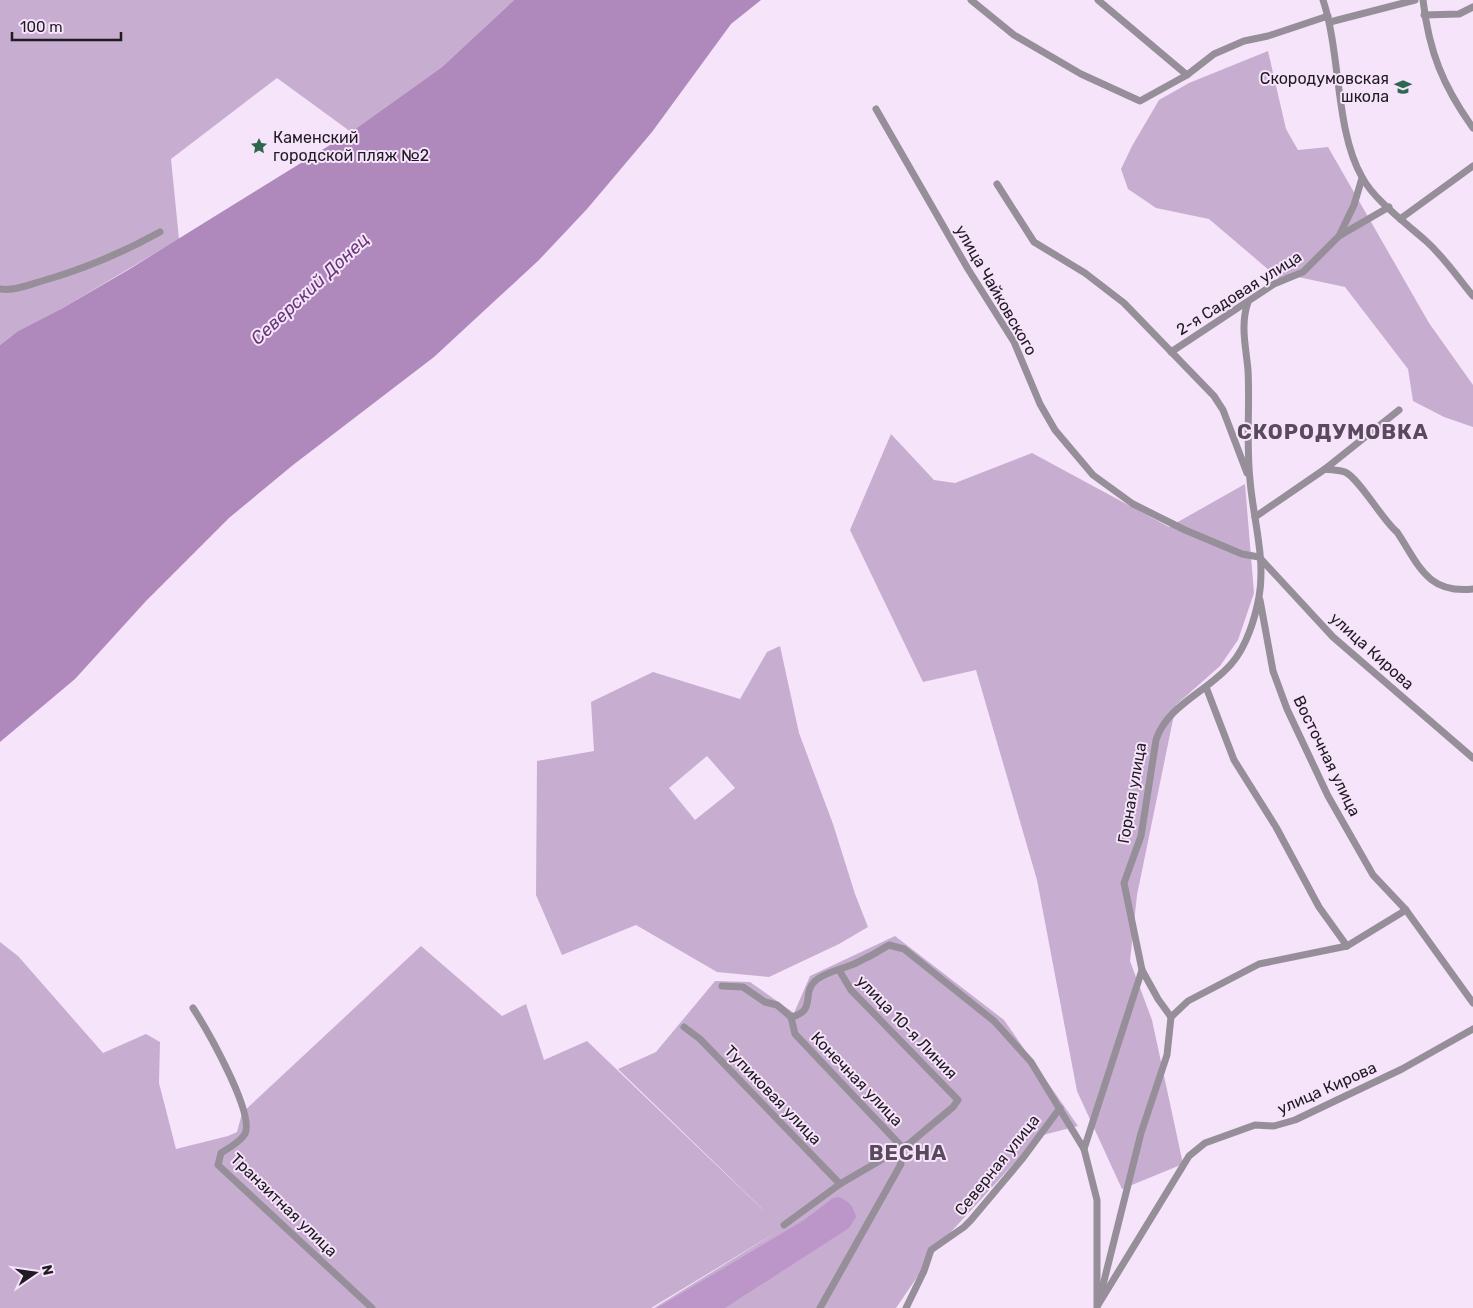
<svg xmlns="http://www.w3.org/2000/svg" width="1473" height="1308" font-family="Rubik,sans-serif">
	<rect width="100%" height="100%" fill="#f6e4fb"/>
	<g fill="#c7aed0" fill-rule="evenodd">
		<path d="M 0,0 L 514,0 L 442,67 L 351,132 L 277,78 L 171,159 L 179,239 L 61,309 L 18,331 L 0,345 Z"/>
		<path d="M 1268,51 L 1286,129 L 1298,150 L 1328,147 L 1429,323 L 1473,385 L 1473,427 L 1444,417 L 1413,401 L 1408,369 L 1345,287 L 1298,277 L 1283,282 L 1209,219 L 1156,208 L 1128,189 L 1121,169 L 1132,146 L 1159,100 L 1189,83 Z"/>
		<path d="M 891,434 L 934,480 L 955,483 L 1032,453 L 1169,527 L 1245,484 L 1254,593 L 1238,640 L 1220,666 L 1176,705 L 1137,895 L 1130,961 L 1152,1020 L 1183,1164 L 1122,1189 L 1077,1091 L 1037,880 L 976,670 L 923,682 L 850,530 Z"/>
		<path d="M 780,646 L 799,733 L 833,824 L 855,894 L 868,927 L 839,944 L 769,977 L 717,972 L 636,925 L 562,955 L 536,895 L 537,761 L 594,751 L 591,702 L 653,672 L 740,699 L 767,652 ZM 707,756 L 735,788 L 695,820 L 669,788 Z"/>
		<path d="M 895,936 L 1004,1020 L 1078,1126 L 1039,1136 L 939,1245 L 896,1308 L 654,1308 L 780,1230 L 651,1308 L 0,1308 L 0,942 L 18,956 L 103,1053 L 146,1034 L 160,1042 L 159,1083 L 176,1149 L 228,1136 L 237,1132 L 242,1113 L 421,946 L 502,1016 L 526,1004 L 544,1060 L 587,1041 L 783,1229 L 618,1069 L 656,1052 L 715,981 L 750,982 L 794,1013 L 810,976 Z"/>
	</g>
	<path fill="#bc95c9" d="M 839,1197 C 849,1201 854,1207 856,1217 L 849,1228 L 725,1308 L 657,1308 L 804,1220 L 833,1198 Z"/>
	<path fill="#b089bc" d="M 514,0 L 761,0 L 731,24 L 652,132 L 587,209 L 539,260 L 434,357 L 293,465 L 229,518 L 146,601 L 75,679 L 0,742 L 0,345 L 18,331 L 61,309 L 128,270 L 351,132 L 442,67 Z"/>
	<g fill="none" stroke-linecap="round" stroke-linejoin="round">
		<g stroke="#968f99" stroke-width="7">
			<path d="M 971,0 L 1014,35 L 1081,74 L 1140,101 L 1187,75 L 1214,54 L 1244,41 L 1268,36 L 1328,16"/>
			<path d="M 1098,0 L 1187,75"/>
			<path d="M 1323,0 C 1341,54 1335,130 1362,177 C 1374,200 1407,224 1426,241 C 1444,257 1458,278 1473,296"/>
			<path d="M 1423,0 C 1429,52 1443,86 1473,128"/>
			<path d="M 1424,15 L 1459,14 L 1473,7"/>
			<path d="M 1330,22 L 1415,0"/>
			<path d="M 876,109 L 968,269 L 1014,342 L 1040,404 L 1055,430 L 1093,475 L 1133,504 L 1185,530 L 1242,554 L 1259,557 L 1333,637 L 1473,758"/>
			<path d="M 997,184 L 1034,242 L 1085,273 L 1124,303 L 1214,396 L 1223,410 L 1247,473"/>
			<path d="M 1400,219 L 1473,166"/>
			<path d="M 1339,236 L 1389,207"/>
			<path d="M 0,289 C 14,291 28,285 42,281 C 84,269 122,253 160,232"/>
			<path d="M 1171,352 L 1274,284 L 1303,272 L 1339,236 L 1354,205 L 1362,178"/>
			<path d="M 1325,469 C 1331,470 1339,470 1345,472 C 1359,478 1383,521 1397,532 C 1419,565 1427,594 1473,589"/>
			<path d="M 1255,517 L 1325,469 L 1399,410"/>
			<path d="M 1260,600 L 1273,671 L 1287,709 L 1328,796 L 1373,875 L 1406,910 L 1473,1003"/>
			<path d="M 1206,687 L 1234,760 L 1276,827 L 1319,907 L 1347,946"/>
			<path d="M 722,986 L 743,987 L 765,1002 L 777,1005 L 791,1017 L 795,1034 L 903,1148"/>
			<path d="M 193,1008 C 206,1028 255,1113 245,1134 C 240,1142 229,1148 221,1153 L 218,1165 L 372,1308"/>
			<path d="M 791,1017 C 817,1011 801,994 815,981 C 825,972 842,969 854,964 C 867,958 878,952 889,945 L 904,949 L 994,1021 L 1031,1062 L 1084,1149 L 1097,1200 L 1097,1308"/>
			<path d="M 1171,1017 L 1158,999 L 1142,970 L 1124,883 L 1141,836 L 1156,740 C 1167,705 1209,691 1232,663 C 1246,647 1255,619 1259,597 C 1266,559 1253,518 1250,480 C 1246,443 1250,406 1248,370 C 1246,347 1240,325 1248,302"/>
			<path d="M 1171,1017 L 1188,1001 L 1259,964 L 1347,946 L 1406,910"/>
			<path d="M 684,1027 L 700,1039 L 840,1184"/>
			<path d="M 1084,1149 L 1142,970"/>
			<path d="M 784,1225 L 840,1184 L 910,1143 L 953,1107 L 958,1100 L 851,990 L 839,970"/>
			<path d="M 1100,1297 L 1141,1133 L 1167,1055 L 1171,1017"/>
			<path d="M 1098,1305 L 1189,1156 L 1205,1143 L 1255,1125 L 1274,1126 L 1295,1120 L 1402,1069 L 1473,1029"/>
			<path d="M 820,1308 L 901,1164 L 897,1152"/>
			<path d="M 906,1308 L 924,1271 L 931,1250 L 964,1227 L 971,1220 L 1023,1158 L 1060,1108"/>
		</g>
	</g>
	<defs>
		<g id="school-bare" transform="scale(1.35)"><path d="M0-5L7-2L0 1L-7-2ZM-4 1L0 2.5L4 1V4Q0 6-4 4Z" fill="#2e664e" stroke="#f6e4fb" stroke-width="2.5" paint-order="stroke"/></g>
		<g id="sight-bare" transform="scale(1.35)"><path d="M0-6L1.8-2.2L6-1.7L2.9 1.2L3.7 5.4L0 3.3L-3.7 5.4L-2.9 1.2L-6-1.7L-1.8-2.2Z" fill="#2e664e" stroke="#f6e4fb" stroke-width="2.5" paint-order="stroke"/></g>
	</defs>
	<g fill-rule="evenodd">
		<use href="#school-bare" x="1403" y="87"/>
		<use href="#sight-bare" x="259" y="146"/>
	</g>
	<g text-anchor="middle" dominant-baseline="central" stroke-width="4" stroke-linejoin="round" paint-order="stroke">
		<g font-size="16" fill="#201a22" stroke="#f6e4fb" text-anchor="end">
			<text x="1389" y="78">Скородумовская<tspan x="1389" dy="18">школа</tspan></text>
			<text x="273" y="137" text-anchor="start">Каменский<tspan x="273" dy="18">городской пляж №2</tspan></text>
		</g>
		<g font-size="16" fill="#201a22" stroke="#f6e4fb">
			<text transform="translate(996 290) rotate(60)">улица Чайковского</text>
			<text transform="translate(1239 293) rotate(-32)">2-я Садовая улица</text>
			<text transform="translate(1372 651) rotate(42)">улица Кирова</text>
			<text transform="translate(1327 756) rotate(64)">Восточная улица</text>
			<text transform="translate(1132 793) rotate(-80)">Горная улица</text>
			<text transform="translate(907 1027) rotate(46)">улица 10-я Линия</text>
			<text transform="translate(857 1079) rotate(46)">Конечная улица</text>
			<text transform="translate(1327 1088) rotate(-24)">улица Кирова</text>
			<text transform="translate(773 1095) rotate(46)">Тупиковая улица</text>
			<text transform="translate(997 1165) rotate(-51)">Северная улица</text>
			<text transform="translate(284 1205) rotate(44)">Транзитная улица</text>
		</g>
		<g font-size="18" font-style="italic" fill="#683777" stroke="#f6e4fb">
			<text transform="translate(310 289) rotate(-43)">Северский Донец</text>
		</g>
		<g font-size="21" font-weight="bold" letter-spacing="1" fill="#594a5d" stroke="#f6e4fb">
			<text x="1333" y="431">СКОРОДУМОВКА</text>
			<text x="908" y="1152">ВЕСНА</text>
		</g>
	</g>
	<g transform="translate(35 1273) rotate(77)" stroke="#f6e4fb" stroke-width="4" paint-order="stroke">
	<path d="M0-4L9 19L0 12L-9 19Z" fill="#201a22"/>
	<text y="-8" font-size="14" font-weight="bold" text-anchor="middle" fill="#201a22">N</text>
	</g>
	<path d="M12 32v8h109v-8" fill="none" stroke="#201a22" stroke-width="2.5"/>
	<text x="20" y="32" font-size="15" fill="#201a22" stroke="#f6e4fb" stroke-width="4" paint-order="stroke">100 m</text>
</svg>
